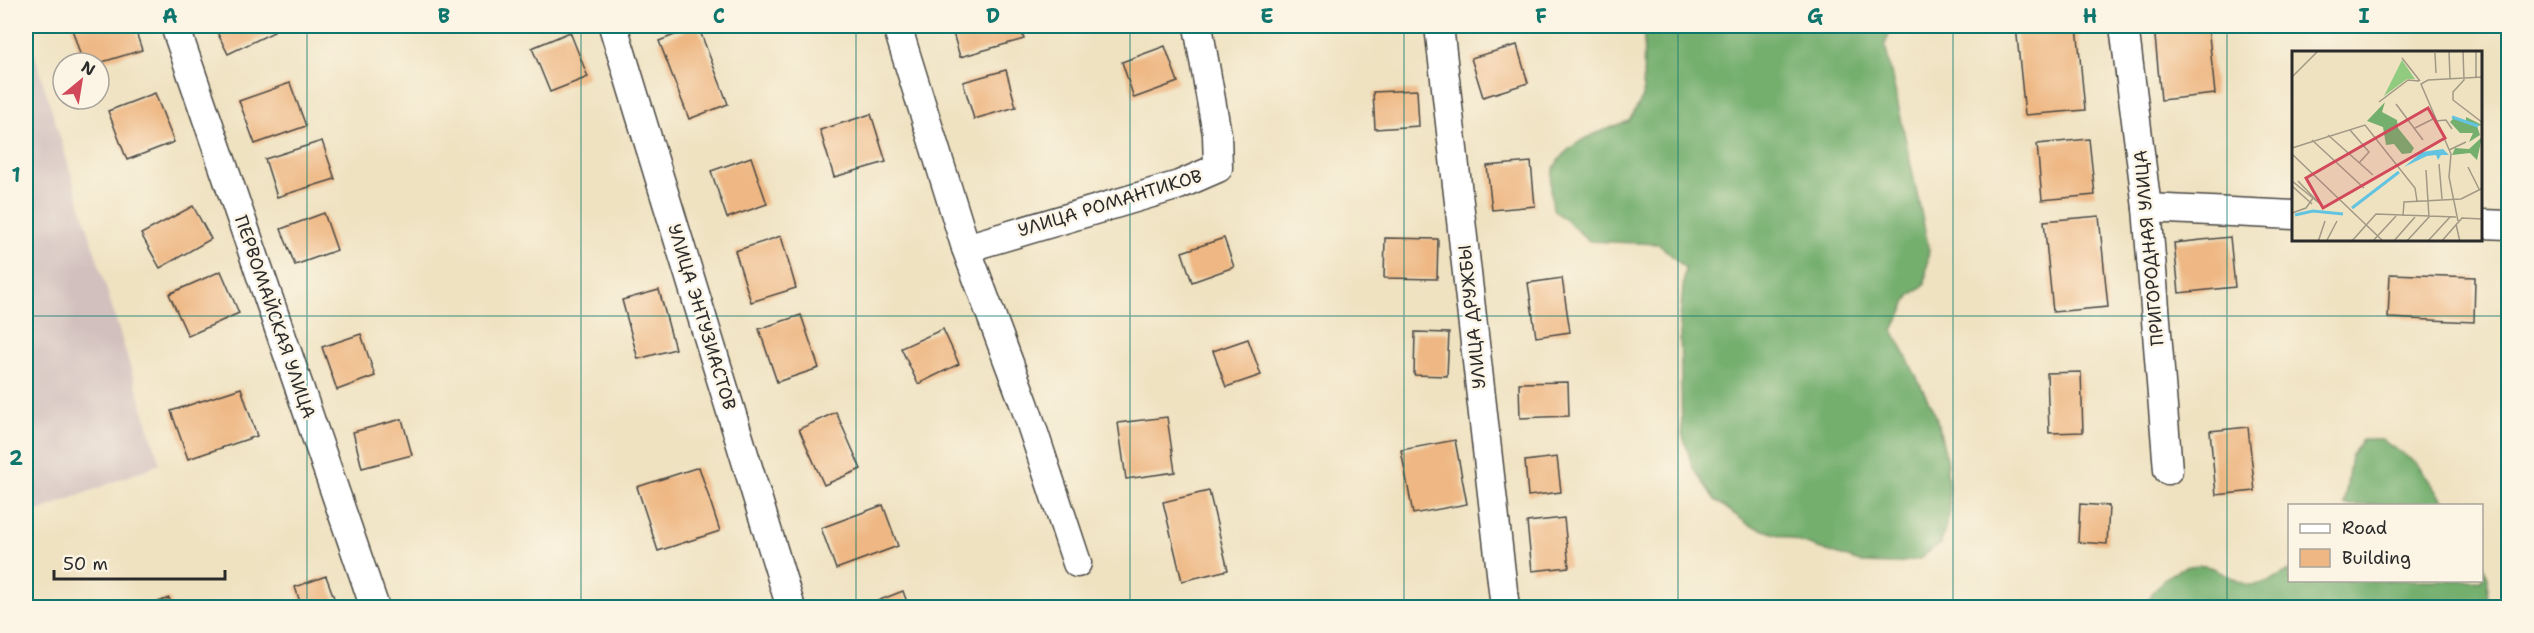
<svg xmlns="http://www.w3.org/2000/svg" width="2534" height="633" font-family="'Shantell Sans',sans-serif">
	<rect width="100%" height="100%" fill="#fcf5e5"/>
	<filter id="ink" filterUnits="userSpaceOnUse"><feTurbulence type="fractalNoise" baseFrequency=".0167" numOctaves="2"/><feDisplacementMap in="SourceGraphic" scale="12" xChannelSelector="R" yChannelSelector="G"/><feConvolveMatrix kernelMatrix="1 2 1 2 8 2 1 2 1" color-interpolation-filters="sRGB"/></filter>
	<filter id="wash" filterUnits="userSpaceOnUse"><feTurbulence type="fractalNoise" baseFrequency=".008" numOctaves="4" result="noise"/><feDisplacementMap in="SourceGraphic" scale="24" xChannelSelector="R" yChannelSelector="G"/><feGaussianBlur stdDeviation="1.35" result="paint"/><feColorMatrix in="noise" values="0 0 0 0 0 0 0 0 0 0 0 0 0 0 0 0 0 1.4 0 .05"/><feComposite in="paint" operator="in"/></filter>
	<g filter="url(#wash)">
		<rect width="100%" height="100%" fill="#efe2c1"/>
		<path fill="#d1c0bd" d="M 26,26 L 160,464 L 26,516 Z"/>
		<g fill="#74af6e" stroke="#506d4c" stroke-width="1.5">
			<path d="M 1644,26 L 1893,26 L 1885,44 L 1929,249 L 1925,284 L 1910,296 L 1893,330 L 1936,416 L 1946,456 L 1950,511 L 1941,543 L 1919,559 L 1892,564 L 1863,563 L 1749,525 L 1715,500 L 1693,468 L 1682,433 L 1680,320 L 1685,268 L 1659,244 L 1589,241 L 1553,209 C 1552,200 1550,190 1551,181 C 1554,145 1601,131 1629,121 L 1643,97 Z"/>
			<path d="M 2362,440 L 2382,440 L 2416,463 L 2447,505 L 2344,505 L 2351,456 Z"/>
			<path d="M 2482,563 L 2488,577 L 2487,607 L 2149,608 L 2147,603 C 2159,578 2184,558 2213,568 C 2225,572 2239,585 2251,585 C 2266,585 2277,577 2289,570 L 2290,580 L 2482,580 Z"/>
		</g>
		<g id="blocks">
			<g fill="#eeb783">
				<path d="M 71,26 L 134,26 L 142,50 L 99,63 L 83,63 Z"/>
				<path d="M 214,26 L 271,26 L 274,32 L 228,54 Z"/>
				<path d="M 698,26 L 728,104 L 689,119 L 659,41 Z"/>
				<path d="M 951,26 L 1020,26 L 1024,39 L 960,57 Z"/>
				<path d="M 2016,26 L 2077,26 L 2085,110 L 2025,115 Z"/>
				<path d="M 2154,26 L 2208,26 L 2215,94 L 2161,100 Z"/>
				<path d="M 570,32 L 588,77 L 550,92 L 532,48 Z"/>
				<path d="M 1517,45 L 1528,83 L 1483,97 L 1471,58 Z"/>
				<path d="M 1165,46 L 1178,82 L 1134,98 L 1122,62 Z"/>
				<path d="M 1006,70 L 1016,107 L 974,119 L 963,82 Z"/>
				<path d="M 290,83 L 306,126 L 255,144 L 239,101 Z"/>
				<path d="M 1417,90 L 1419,126 L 1375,129 L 1373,92 Z"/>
				<path d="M 155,93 L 174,142 L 127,160 L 108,111 Z"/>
				<path d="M 871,114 L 886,162 L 834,177 L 820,130 Z"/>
				<path d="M 2089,139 L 2095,195 L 2042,200 L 2037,144 Z"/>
				<path d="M 322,141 L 335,179 L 277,197 L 265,159 Z"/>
				<path d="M 751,157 L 767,204 L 727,218 L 711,171 Z"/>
				<path d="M 1531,162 L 1535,206 L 1492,210 L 1487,166 Z"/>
				<path d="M 193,206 L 211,239 L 160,268 L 141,234 Z"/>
				<path d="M 324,213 L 337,250 L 295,265 L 281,229 Z"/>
				<path d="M 2099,216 L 2108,307 L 2053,312 L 2044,221 Z"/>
				<path d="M 781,236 L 796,288 L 751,302 L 735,251 Z"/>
				<path d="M 2230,237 L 2235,287 L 2179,293 L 2174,243 Z"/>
				<path d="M 1224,238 L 1234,267 L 1192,282 L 1182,252 Z"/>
				<path d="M 1385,238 L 1438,239 L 1437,279 L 1384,278 Z"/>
				<path d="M 221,271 L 239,313 L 188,336 L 169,294 Z"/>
				<path d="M 2390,274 L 2475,277 L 2474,322 L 2388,318 Z"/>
				<path d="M 1562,278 L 1570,332 L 1536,337 L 1528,283 Z"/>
				<path d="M 659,290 L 675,349 L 638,359 L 622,300 Z"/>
				<path d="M 801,315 L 819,368 L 777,382 L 759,329 Z"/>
				<path d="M 943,329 L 959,364 L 918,384 L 901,348 Z"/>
				<path d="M 1415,332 L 1449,333 L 1447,376 L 1414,375 Z"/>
				<path d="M 361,334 L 375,376 L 337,390 L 322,347 Z"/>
				<path d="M 1248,339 L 1261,375 L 1226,387 L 1213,351 Z"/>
				<path d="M 2081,372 L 2083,432 L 2049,433 L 2047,373 Z"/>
				<path d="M 1568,382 L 1569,416 L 1520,418 L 1519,383 Z"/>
				<path d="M 241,388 L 257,436 L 188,459 L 171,411 Z"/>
				<path d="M 836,412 L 861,469 L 824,485 L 799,429 Z"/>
				<path d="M 1167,417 L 1175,472 L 1126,479 L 1118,423 Z"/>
				<path d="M 402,419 L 412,455 L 362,468 L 353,432 Z"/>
				<path d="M 2248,427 L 2255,491 L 2216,495 L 2210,431 Z"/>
				<path d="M 1455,440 L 1467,504 L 1413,514 L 1401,450 Z"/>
				<path d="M 1557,457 L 1561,492 L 1528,496 L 1525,461 Z"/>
				<path d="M 699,467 L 720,531 L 658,551 L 637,487 Z"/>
				<path d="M 1209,491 L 1228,570 L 1182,581 L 1163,502 Z"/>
				<path d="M 2080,504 L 2109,506 L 2107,544 L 2078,542 Z"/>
				<path d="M 883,505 L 898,546 L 836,569 L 821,528 Z"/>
				<path d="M 1564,518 L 1569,567 L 1532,571 L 1527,522 Z"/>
				<path d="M 326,576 L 337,606 L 302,608 L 295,587 Z"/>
				<path d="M 903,591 L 909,608 L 862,608 L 862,607 Z"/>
				<path d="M 169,598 L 173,608 L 144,608 L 144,607 Z"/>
				<path d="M 444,601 L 446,608 L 424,608 L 424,607 Z"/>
			</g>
		</g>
	</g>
	<g filter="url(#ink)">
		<use href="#blocks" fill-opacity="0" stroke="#484642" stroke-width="1.5"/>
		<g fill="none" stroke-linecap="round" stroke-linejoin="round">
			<g stroke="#484642" stroke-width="31">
				<g id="minor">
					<path d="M 175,26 L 375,608"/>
					<path d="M 613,26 L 791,608"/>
					<path d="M 897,26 L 966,248 L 1025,406 L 1077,563"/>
					<path d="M 1439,26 L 1505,608"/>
					<path d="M 2124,26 L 2147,208 L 2168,470"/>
					<path d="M 2147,208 L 2294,215"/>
					<path d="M 2482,224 L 2508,225"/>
					<path d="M 966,248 L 1179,185 L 1218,168 L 1217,134 L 1198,26"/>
				</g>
			</g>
			<use href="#minor" stroke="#fff" stroke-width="28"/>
		</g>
	</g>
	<path fill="none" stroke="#0f766e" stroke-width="1.5" stroke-opacity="0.55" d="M 307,26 L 307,608M 581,26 L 581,608M 856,26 L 856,608M 1130,26 L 1130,608M 1404,26 L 1404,608M 1678,26 L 1678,608M 1953,26 L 1953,608M 2227,26 L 2227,608M 26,316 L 2508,316"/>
	<g text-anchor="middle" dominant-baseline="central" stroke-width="5" stroke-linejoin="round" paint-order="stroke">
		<g font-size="18" fill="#2b2b2b" stroke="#fcf5e5">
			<text transform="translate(1110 203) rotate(-17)">УЛИЦА РОМАНТИКОВ</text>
			<text transform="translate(2149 248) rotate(-95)">ПРИГОРОДНАЯ УЛИЦА</text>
			<text transform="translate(275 317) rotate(71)">ПЕРВОМАЙСКАЯ УЛИЦА</text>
			<text transform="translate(702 317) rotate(73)">УЛИЦА ЭНТУЗИАСТОВ</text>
			<text transform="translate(1472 317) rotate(-96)">УЛИЦА ДРУЖБЫ</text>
		</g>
	</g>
	<g transform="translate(2292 51)">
		<rect width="190" height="190" fill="#efe2c1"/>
		<path d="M 110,9 L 123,28 L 115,28 L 92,45 Z" fill="#91cb7f"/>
		<path d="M 93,51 L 90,61 L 105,69 L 106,77 L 122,97 L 119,102 L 110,103 L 102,93 L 94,94 L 91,76 L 75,70 ZM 174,66 L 190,74 L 185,75 L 188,84 L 177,91 L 181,82 L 168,82 L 158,71 L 162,67 L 174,72 ZM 190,86 L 185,109 L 178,102 L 160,104 L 163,97 L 177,98 Z" fill="#74af6e"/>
		<path d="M 151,98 L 157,104 L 149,104 L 146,109 L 144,104 L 135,105 L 112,116 L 130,101 Z" fill="#62c4e0"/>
		<path fill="none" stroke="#62c4e0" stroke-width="3" d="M 160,66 L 186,75M 60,157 L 107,121M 3,164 L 21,160 L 51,163"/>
		<path fill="none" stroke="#a19985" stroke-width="1.5" d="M 157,0 L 158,27M 171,0 L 172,29 L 161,41 L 161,49 L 191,72M 184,0 L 184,26M 143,2 L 144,22M 110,7 L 128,30M 0,26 L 26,0M 87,51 L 116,29 L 127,30M 104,53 L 131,89M 144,70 L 154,69 L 160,78M 123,77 L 143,67M 58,79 L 77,101 L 67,112M 36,84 L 81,124M 20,89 L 72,137M 0,97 L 73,74 L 123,137 L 125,150M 157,99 L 174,91M 0,103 L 92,191M 147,113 L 150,148M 176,116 L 187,138M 0,130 L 27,152 L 6,130M 0,135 L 20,153M 0,162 L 14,157 L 21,147M 111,165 L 112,151 L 169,148 L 191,137M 169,167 L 191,168M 166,170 L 157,126 L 159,103 L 129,33 L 136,29 L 191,26M 164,173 L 168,191M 26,191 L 33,170M 34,191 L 45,170M 59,191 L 84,163 L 164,166M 80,191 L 104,165M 101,191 L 123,166M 114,191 L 137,166 L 134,119M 135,191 L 158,166M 149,191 L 170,167"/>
		<path fill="#d1495b" fill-opacity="0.15" stroke="#d1495b" stroke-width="3" d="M 136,57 L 153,87 L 31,157 L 14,127 Z"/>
		<rect width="190" height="190" fill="none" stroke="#2b2b2b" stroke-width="3"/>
	</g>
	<rect width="2534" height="633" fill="none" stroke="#fcf5e5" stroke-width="66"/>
	<rect x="2288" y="504" width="195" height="78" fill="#fcf5e5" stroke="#a8a49b" stroke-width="1.5"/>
	<rect x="2300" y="524" width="30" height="9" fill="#ffffff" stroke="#a8a49b" stroke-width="1.5"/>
	<text x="2342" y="534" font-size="18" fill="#2b2b2b">Road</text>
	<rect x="2300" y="549" width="30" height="18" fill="#eeb783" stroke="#a8a49b" stroke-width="1.5"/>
	<text x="2342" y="564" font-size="18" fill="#2b2b2b">Building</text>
	<g transform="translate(81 81) rotate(30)"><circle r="28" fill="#fcf5e5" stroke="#a8a49b" stroke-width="1.5"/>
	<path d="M0-4.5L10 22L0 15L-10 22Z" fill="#d1495b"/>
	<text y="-9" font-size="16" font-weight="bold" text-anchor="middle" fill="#2b2b2b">N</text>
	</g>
	<path d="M54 570v9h171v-9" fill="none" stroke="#2b2b2b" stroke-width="3"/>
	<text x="63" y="570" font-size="18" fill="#2b2b2b" stroke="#fcf5e5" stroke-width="4.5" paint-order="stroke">50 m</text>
	<rect x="33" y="33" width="2468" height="567" fill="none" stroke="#0f766e" stroke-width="2"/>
	<g font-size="20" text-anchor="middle" font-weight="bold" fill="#0f766e">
		<text x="170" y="23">A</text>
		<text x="444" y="23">B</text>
		<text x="719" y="23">C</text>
		<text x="993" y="23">D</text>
		<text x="1267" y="23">E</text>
		<text x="1541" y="23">F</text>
		<text x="1815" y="23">G</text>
		<text x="2090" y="23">H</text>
		<text x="2364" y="23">I</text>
		<text x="16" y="182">1</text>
		<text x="16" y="465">2</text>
	</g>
</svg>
